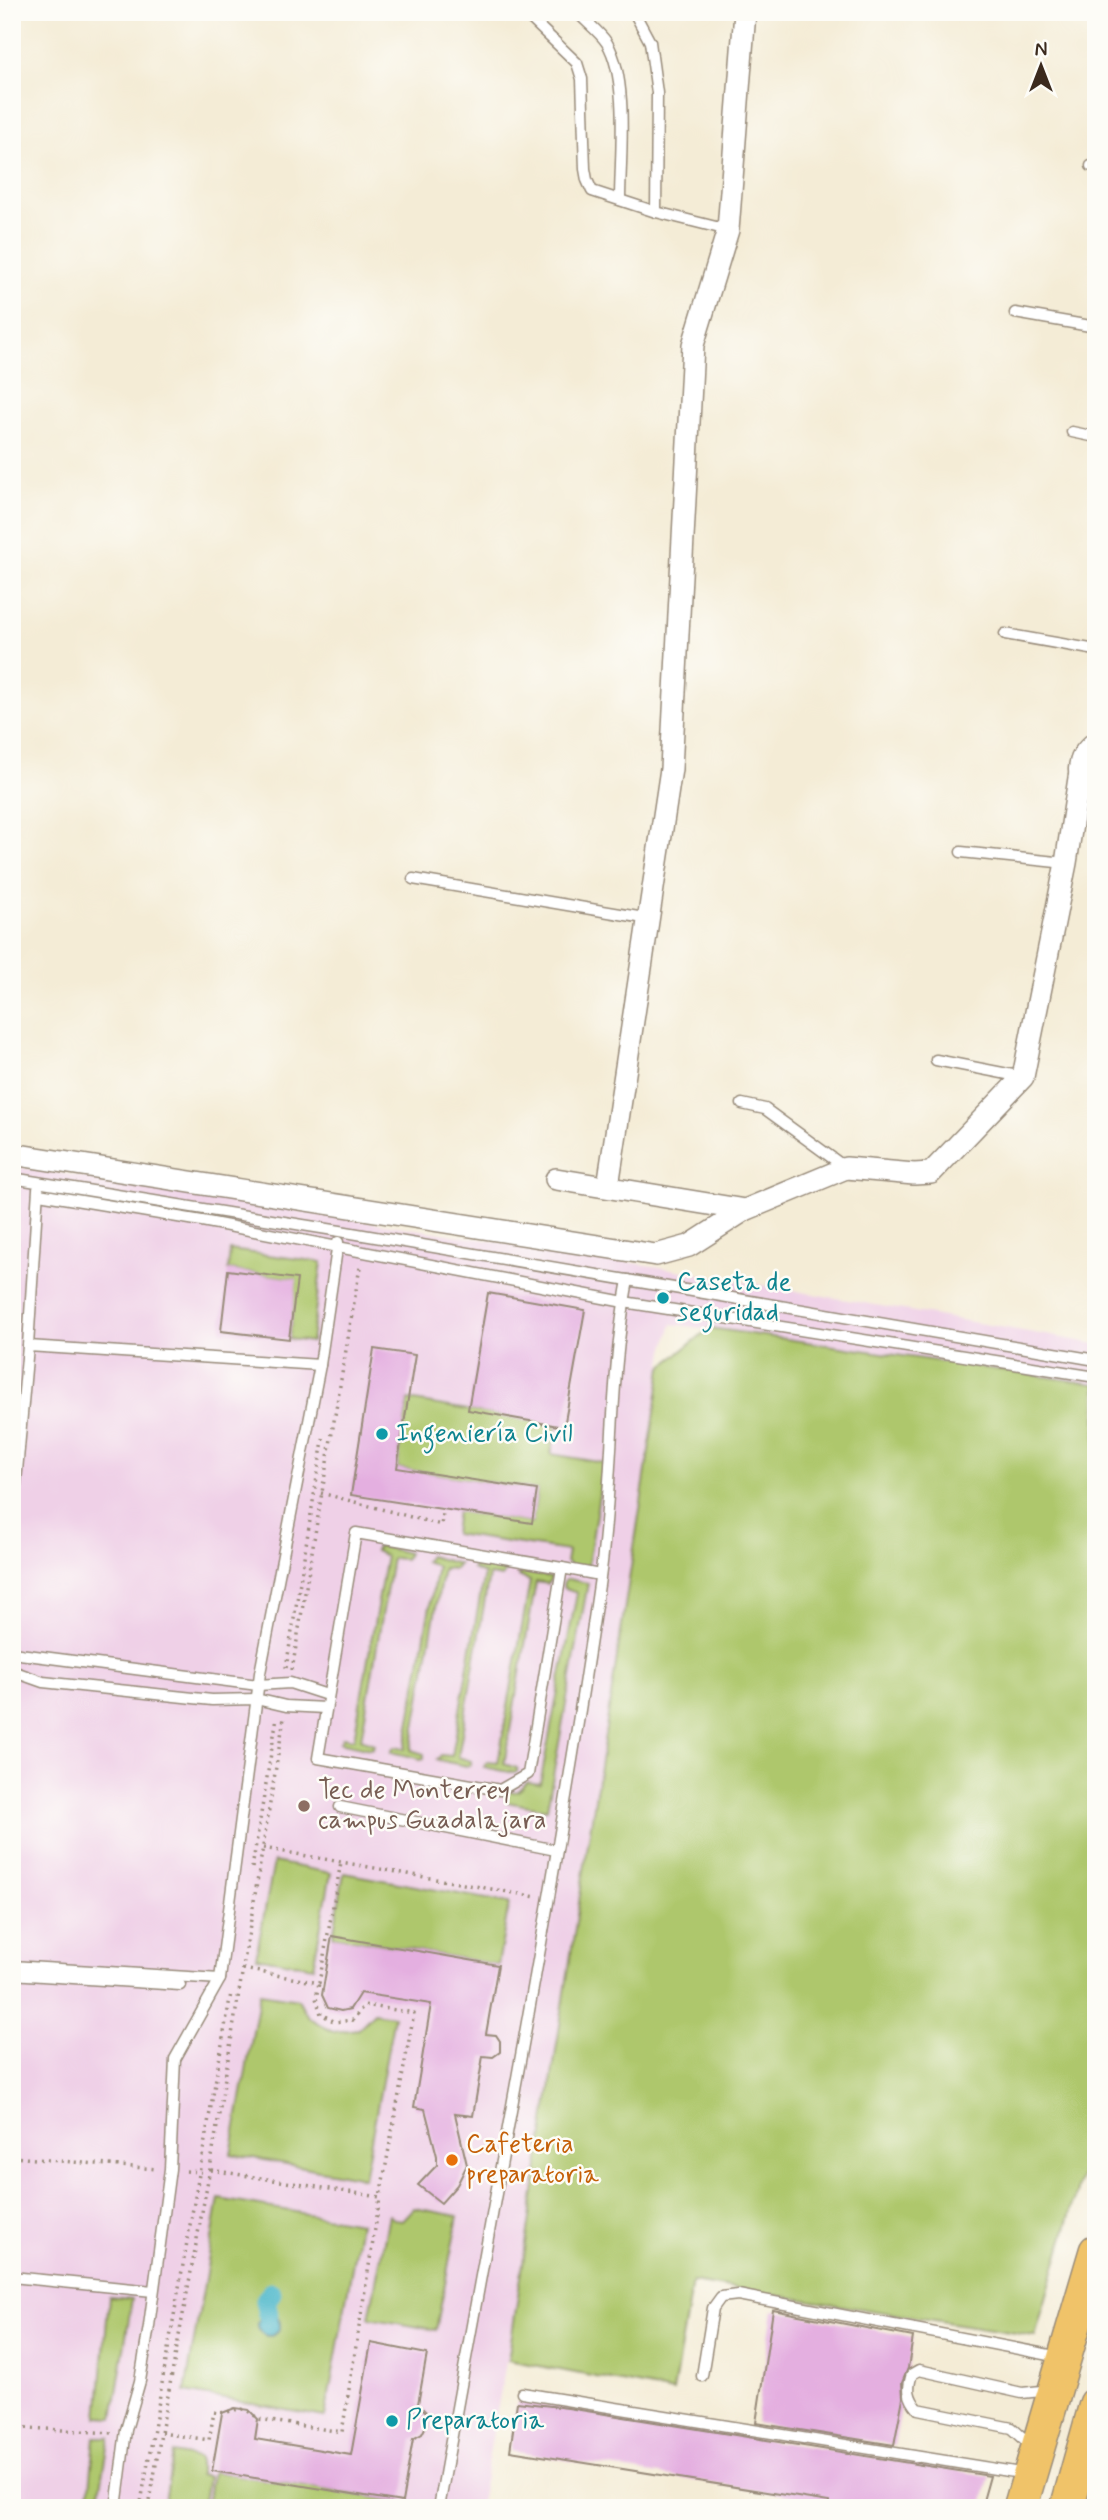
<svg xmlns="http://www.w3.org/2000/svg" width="1108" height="2520" font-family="Mynerve,sans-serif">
	<rect width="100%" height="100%" fill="#fdfcf7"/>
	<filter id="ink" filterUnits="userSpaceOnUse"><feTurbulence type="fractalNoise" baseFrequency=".0143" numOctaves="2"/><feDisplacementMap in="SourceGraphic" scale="14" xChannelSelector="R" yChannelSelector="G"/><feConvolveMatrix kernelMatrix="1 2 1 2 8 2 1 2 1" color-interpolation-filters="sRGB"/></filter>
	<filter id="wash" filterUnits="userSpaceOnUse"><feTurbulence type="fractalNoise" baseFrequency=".00686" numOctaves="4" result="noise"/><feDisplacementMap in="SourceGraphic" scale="28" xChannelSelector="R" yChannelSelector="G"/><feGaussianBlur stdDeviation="1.57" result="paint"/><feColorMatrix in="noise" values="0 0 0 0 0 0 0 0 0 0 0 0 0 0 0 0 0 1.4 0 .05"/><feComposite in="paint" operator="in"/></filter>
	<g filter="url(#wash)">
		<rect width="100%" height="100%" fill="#f4ecd6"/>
		<path fill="#efd0e7" d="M 12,1166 L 659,1267 L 1096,1344 L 1096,1384 L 672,1324 L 664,1351 L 533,2217 L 479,2508 L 12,2508 Z"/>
		<g fill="#aec76c" stroke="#747845" stroke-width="2">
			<path d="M 230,1250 L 322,1262 L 311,1342 L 289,1339 L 296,1279 L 228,1270 Z"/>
			<path d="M 710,1328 L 1096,1384 L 1096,2125 L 1035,2336 L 692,2282 L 673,2392 L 508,2360 L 662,1367 Z"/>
			<path d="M 408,1400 L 557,1425 L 551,1454 L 604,1463 L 588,1565 L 582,1569 L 572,1567 L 566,1562 L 568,1551 L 454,1534 L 457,1511 L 532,1523 L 537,1490 L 397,1468 Z"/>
			<path d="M 378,1546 L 408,1553 L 405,1559 L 392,1558 L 361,1739 L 374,1744 L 373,1748 L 370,1749 L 340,1742 L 343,1737 L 354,1739 L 386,1556 L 375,1551 Z"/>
			<path d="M 429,1556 L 459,1564 L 455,1569 L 443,1568 L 411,1750 L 424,1754 L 424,1758 L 421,1759 L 391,1752 L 394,1747 L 405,1749 L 437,1566 L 425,1561 Z"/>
			<path d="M 476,1564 L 506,1571 L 502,1577 L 489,1575 L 458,1757 L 471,1761 L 471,1765 L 467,1766 L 437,1760 L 441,1755 L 452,1756 L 484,1574 L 472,1569 Z"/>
			<path d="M 522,1571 L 552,1578 L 548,1584 L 536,1582 L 504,1764 L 517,1768 L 517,1772 L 514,1773 L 484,1767 L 487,1762 L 498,1763 L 530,1581 L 518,1576 Z"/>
			<path d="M 568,1579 L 588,1583 L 547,1809 L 506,1802 L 506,1794 L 509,1791 C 521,1794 520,1788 527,1782 L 540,1784 L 577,1593 L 565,1589 L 563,1586 L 564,1581 Z"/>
			<path d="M 274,1862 L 331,1873 L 313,1967 L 256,1957 Z"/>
			<path d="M 344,1873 L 509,1903 L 498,1965 L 333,1936 Z"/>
			<path d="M 260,1993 L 298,1999 L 308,2017 L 333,2032 L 358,2029 L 374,2013 L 394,2016 L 364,2178 L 231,2154 Z"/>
			<path d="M 219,2199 L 360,2223 L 325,2417 L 185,2392 Z"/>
			<path d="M 414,2208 L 458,2216 L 436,2330 L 369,2318 L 389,2215 L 394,2219 L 403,2220 Z"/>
			<path d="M 109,2297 L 132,2299 L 113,2418 L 98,2417 Z"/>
			<path d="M 95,2437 L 110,2437 L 97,2508 L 88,2508 Z"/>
			<path d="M 173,2453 L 199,2458 L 199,2475 L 208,2477 L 203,2508 L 164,2508 Z"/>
			<path d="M 212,2471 L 402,2502 L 401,2508 L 207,2508 Z"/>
		</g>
		<circle fill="#4eb8cb" stroke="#447174" stroke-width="2" cx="269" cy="2325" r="11"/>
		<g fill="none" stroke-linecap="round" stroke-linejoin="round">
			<path stroke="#4eb8cb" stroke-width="21" d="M 268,2314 L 265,2301 L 271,2293"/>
		</g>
		<g id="blocks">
			<g fill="#e4afe0">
				<path d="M 228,1270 L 297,1279 L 289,1339 L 221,1331 Z"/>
				<path d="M 488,1293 L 585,1310 L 564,1427 L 468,1410 Z"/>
				<path d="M 374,1349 L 415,1355 L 397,1468 L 537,1490 L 532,1523 L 351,1495 Z"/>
				<path d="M 332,1936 L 498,1965 L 486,2034 L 496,2035 L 500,2041 L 500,2052 L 493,2057 L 483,2056 L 473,2116 L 455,2114 L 467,2165 L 457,2185 L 441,2203 L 418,2185 L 437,2165 L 437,2156 L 425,2109 L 414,2107 L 431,2004 L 360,1993 L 350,2009 L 341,2011 L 328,2008 L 322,1995 Z"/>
				<path d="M 773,2310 L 913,2337 L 908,2368 L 902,2383 L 903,2398 L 894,2445 L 756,2423 Z"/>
				<path d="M 371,2343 L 427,2354 L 418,2404 L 426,2412 L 427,2424 L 422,2434 L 413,2439 L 402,2502 L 212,2471 L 222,2413 L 235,2408 L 249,2410 L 258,2419 L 255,2439 L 351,2455 Z"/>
				<path d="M 517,2402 L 568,2408 L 990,2476 L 981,2508 L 829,2508 L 829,2502 L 510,2451 Z"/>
			</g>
		</g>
	</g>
	<g filter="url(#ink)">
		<use href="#blocks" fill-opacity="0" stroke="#988b7a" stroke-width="2"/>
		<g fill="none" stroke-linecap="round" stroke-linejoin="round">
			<g stroke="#988b7a" stroke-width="13">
				<g id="lane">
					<path d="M 524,12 L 577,63 L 582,79 L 585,169 L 587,180 L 592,191 L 656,212"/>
					<path d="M 577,12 C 586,22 600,32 607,43 C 629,80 620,157 620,200"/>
					<path d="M 634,12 L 650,42 L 657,93 L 656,212 L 728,230"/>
					<path d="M 1091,166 L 1096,167"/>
					<path d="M 1015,313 L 1096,327"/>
					<path d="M 1072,432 L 1096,437"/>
					<path d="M 1005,634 L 1096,650"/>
					<path d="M 961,852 L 1066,863"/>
					<path d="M 413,879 L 650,919"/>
					<path d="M 936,1060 L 1023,1077"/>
					<path d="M 742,1104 L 765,1109 L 846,1168"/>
					<path d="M 12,1178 L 340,1231 L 1096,1360"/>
					<path d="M 39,1194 L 202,1221 L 624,1302 L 1096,1377"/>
					<path d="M 28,1346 L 320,1365 L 338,1242"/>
					<path d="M 12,1528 L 28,1346 L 38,1189"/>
					<path d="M 356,1533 L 562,1568 L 528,1774 L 500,1790 L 318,1758 Z"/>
					<path d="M 562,1568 L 600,1575"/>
					<path d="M 12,1653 L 258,1685 L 290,1683 L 327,1695"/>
					<path d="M 12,1671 L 43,1682 L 212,1700 L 256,1699 L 286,1706 L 325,1708"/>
					<path d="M 340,1807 L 556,1850"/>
					<path d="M 12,1966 L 220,1979"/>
					<path d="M 12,1974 L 180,1985"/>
					<path d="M 12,2277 L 153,2291"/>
					<path d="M 702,2376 L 713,2308 L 721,2297 L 738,2295 L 1060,2357"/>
					<path d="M 522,2393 L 1027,2474"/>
					<path d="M 1033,2447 L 1012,2428 L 918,2409 C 908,2397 907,2389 912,2374 L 919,2370 L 1022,2393 L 1051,2390"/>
					<path d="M 116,2508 L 126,2430 L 140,2381 L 149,2326 L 170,2169 L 175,2059 L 220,1979 L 260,1673 L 320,1365"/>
					<path d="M 439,2508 C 494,2198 555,1889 600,1578 C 614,1480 609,1379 628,1280"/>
				</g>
			</g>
			<g stroke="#988b7a" stroke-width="24">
				<g id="street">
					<path d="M 1096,742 C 1076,757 1072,781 1096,794"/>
					<path d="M 12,1154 L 656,1255 L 689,1246 L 745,1210"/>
					<path d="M 556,1179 L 745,1210 L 846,1168 L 914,1174 L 931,1173 L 1023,1077 L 1066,863 L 1079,778"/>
					<path d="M 608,1186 L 671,769 L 693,345 L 728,230 L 745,12"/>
				</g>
			</g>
			<g stroke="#988b7a" stroke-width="36">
				<g id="primary">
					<path d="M 1020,2508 L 1096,2251"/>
					<path d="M 1067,2508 L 1096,2404"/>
				</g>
			</g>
			<g stroke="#988b7a" stroke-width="3.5" stroke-dasharray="2 5" stroke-linecap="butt">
				<path d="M 12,1286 L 18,1238"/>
				<path d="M 321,1493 L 441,1525 L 444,1509"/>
				<path d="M 286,1668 L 324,1434"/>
				<path d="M 292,1670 L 360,1267"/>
				<path d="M 263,1848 L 536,1897"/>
				<path d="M 252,1868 L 277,1717"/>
				<path d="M 243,1969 L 319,1983 L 341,1862"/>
				<path d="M 12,2157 L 157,2169"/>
				<path d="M 211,2170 L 380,2197 L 414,2013 L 364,2005 L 353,2020 L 335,2022 L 321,2014 L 316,1998 L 319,1983"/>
				<path d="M 186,2171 L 201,2172"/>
				<path d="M 12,2427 L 112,2433"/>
				<path d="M 161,2433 L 209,2440 L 214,2412 C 235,2416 238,2399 258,2419 L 342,2432 L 380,2198"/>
				<path d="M 140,2508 L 231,1993"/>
				<path d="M 149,2508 L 161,2433 L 210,2169 L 284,1718"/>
			</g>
			<use href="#lane" stroke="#fff" stroke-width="10"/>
			<use href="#street" stroke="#fff" stroke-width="21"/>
			<use href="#primary" stroke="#f0c369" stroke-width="33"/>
		</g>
	</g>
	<g fill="#0f9aa8" stroke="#fdfcf7" stroke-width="2.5">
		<circle cx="663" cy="1298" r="7"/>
		<circle cx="382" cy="1434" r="7"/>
		<circle cx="392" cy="2421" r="7"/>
	</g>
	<circle fill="#8d6e63" stroke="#fdfcf7" stroke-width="2.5" cx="304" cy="1806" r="7"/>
	<circle fill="#e8710a" stroke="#fdfcf7" stroke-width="2.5" cx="452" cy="2160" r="7"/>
	<g text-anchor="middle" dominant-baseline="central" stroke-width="5" stroke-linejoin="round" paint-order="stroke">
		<g font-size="26" fill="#0d838f" stroke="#fdfcf7" text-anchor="start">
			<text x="677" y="1283">Caseta de<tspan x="677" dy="30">seguridad</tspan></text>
			<text x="396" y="1434">Ingeniería Civil</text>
			<text x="406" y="2421">Preparatoria</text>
		</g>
		<g font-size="26" fill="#785e54" stroke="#fdfcf7" text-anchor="start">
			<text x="318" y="1791">Tec de Monterrey<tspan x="318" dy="30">campus Guadalajara</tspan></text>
		</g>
		<g font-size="26" fill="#c56008" stroke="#fdfcf7" text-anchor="start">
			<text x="466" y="2145">Cafeteria<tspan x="466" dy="30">preparatoria</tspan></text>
		</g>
	</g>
	<rect width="1108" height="2520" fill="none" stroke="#fdfcf7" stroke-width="42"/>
	<g transform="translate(1041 66)" stroke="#fdfcf7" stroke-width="5" paint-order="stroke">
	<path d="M0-5L12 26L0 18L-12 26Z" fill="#3b2a1e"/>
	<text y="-10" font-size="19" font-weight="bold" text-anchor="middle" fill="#3b2a1e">N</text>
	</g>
</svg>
